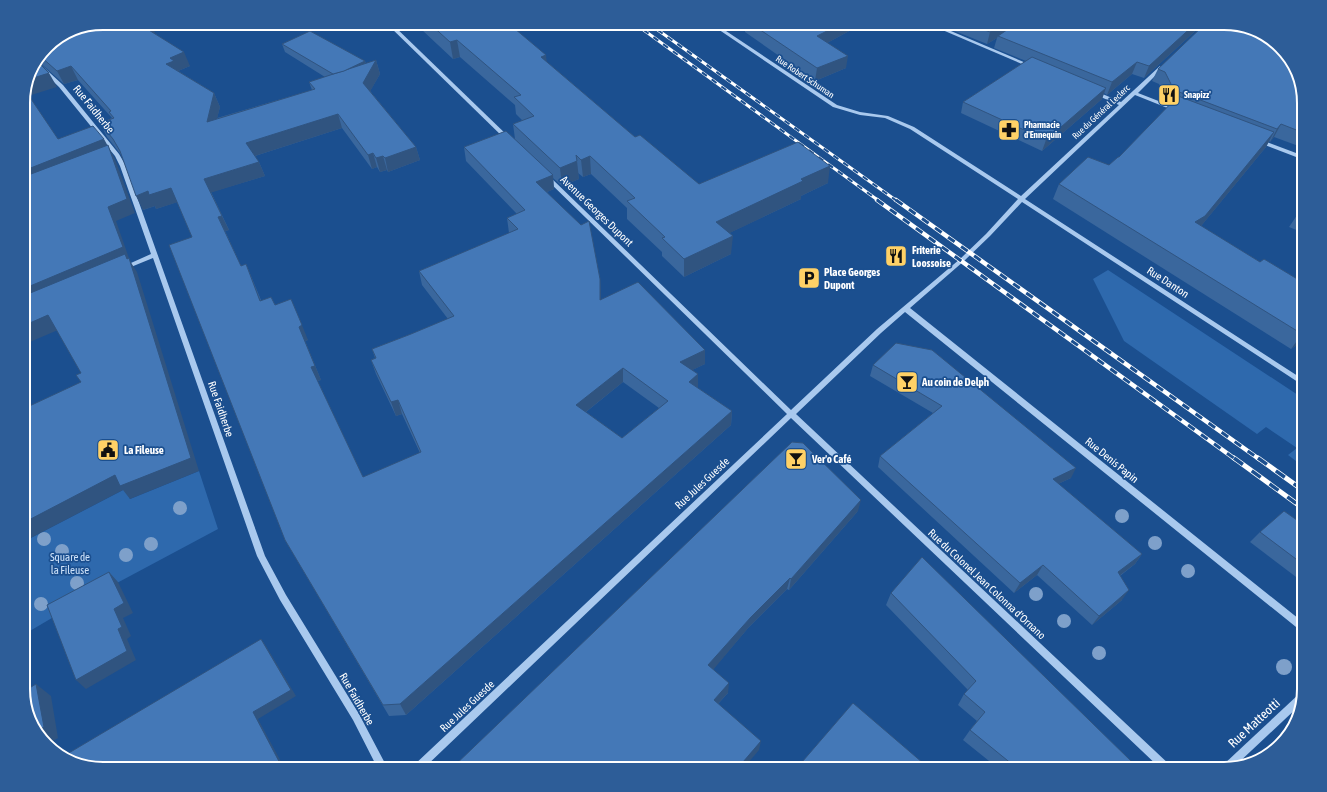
<svg xmlns="http://www.w3.org/2000/svg" width="1327" height="792" font-family="'Asap Condensed',sans-serif">
	<rect width="100%" height="100%" fill="#1b4f8f"/>
	<g fill="#2e69ad">
		<path d="M 1108,270 L 1304,399 L 1304,467 L 1288,455 L 1297,448 L 1266,427 L 1257,434 L 1124,341 L 1093,279 Z"/>
		<path d="M 199,471 L 218,529 L 57,615 L 23,635 L 23,542 L 125,489 L 130,499 Z"/>
	</g>
	<g fill="none" stroke-linecap="round" stroke-linejoin="round">
		<g fill="#a9c9ee" fill-rule="evenodd">
			<path d="M 386,23 L 391,23 L 510,138 L 510,140 L 506,140 Z"/>
			<path d="M 709,23 L 714,23 L 837,105 L 860,112 L 888,116 L 914,127 L 1021,196 L 1119,105 L 1094,94 L 1094,92 L 1098,92 L 1121,102 L 1160,66 L 1164,67 L 1138,93 L 1179,109 L 1179,111 L 1175,111 L 1135,95 L 1025,199 L 1304,380 L 1304,386 L 1022,202 L 990,236 L 964,261 L 910,308 L 1304,623 L 1304,632 L 1301,631 L 905,312 L 881,333 L 796,414 L 1171,766 L 1173,769 L 1161,769 L 791,418 L 423,769 L 411,769 L 413,766 L 787,414 L 545,178 L 545,176 L 549,176 L 791,410 L 877,329 L 960,259 L 986,234 L 1018,199 L 910,129 L 885,118 L 860,115 L 833,107 Z"/>
			<path d="M 926,23 L 932,23 L 1033,66 L 1029,67 Z"/>
			<path d="M 37,61 L 63,85 L 119,154 L 126,166 L 265,556 L 286,595 L 359,714 L 388,769 L 378,769 L 353,720 L 280,600 L 257,556 L 153,258 L 126,269 L 122,269 L 121,268 L 122,267 L 151,254 L 120,166 L 115,156 L 59,87 L 35,64 Z"/>
			<path d="M 1259,139 L 1304,156 L 1304,160 L 1257,142 L 1256,141 Z"/>
			<path d="M 1302,693 L 1303,693 L 1300,705 L 1235,766 L 1220,769 L 1222,766 L 1299,694 Z"/>
		</g>
		<g stroke="#fff" stroke-width="3">
			<g id="rail-far2">
				<path d="M 634,23 L 879,201"/>
				<path d="M 648,23 L 897,201"/>
			</g>
		</g>
		<g stroke="#fff" stroke-width="4.5">
			<g id="rail-far1">
				<path d="M 877,200 L 1235,459"/>
				<path d="M 896,200 L 1259,459"/>
			</g>
		</g>
		<g stroke="#fff" stroke-width="5">
			<g id="rail">
				<path d="M 1234,458 L 1304,509"/>
				<path d="M 1258,458 L 1304,491"/>
			</g>
		</g>
		<use href="#rail-far2" stroke="#1b4f8f" stroke-width="2" stroke-dasharray="6" stroke-linecap="butt"/>
		<use href="#rail-far1" stroke="#1b4f8f" stroke-width="3" stroke-dasharray="8" stroke-linecap="butt"/>
		<use href="#rail" stroke="#1b4f8f" stroke-width="3.5" stroke-dasharray="11" stroke-linecap="butt"/>
	</g>
	<g fill="#7ea0ca">
		<circle cx="180" cy="508" r="7"/>
		<circle cx="1122" cy="516" r="7"/>
		<circle cx="44" cy="539" r="7"/>
		<circle cx="1155" cy="543" r="7"/>
		<circle cx="151" cy="544" r="7"/>
		<circle cx="62" cy="551" r="7"/>
		<circle cx="126" cy="555" r="7"/>
		<circle cx="1188" cy="571" r="7"/>
		<circle cx="77" cy="583" r="7"/>
		<circle cx="1036" cy="594" r="7"/>
		<circle cx="41" cy="604" r="7"/>
		<circle cx="1064" cy="621" r="7"/>
		<circle cx="1099" cy="653" r="7"/>
		<circle cx="1284" cy="667" r="8"/>
	</g>
	<g fill="#3a679d" fill-rule="evenodd">
		<path d="M 419,23 L 508,23 L 547,62 L 635,137 L 699,184 L 828,183 L 801,196 L 801,199 L 729,233 L 731,254 L 684,277 L 662,256 L 662,252 L 627,219 L 627,208 L 591,174 L 583,177 L 578,173 L 579,179 L 562,186 L 553,178 L 554,189 L 547,192 L 600,279 L 601,300 L 705,350 L 705,364 L 692,370 L 698,388 L 732,411 L 731,425 L 406,715 L 389,716 L 285,540 L 192,237 L 177,202 L 156,209 L 155,206 L 143,210 L 122,156 L 107,137 L 100,123 L 112,118 L 78,80 L 64,84 L 37,60 L 47,46 L 156,34 L 190,66 L 178,71 L 214,93 L 220,107 L 217,118 L 312,90 L 309,82 L 325,77 L 285,52 L 282,44 L 365,61 L 366,64 L 376,60 L 380,74 L 370,91 L 416,147 L 420,160 L 388,172 L 387,170 L 380,172 L 377,167 L 372,169 L 342,128 L 255,156 L 259,162 L 265,176 L 211,192 L 229,230 L 225,231 L 241,266 L 246,264 L 261,300 L 275,305 L 308,340 L 305,341 L 321,380 L 317,381 L 363,477 L 420,453 L 402,414 L 396,416 L 376,374 L 371,360 L 375,358 L 372,349 L 411,334 L 448,319 L 422,285 L 419,271 L 509,233 L 507,218 L 517,214 L 466,161 L 464,147 L 515,139 L 513,124 L 523,121 L 516,114 L 515,105 L 460,57 L 453,59 L 422,30 L 421,24 ZM 623,382 L 659,408 L 622,438 L 586,412 Z"/>
		<path d="M 745,23 L 864,23 L 827,43 L 846,68 L 815,81 L 745,32 Z"/>
		<path d="M 935,23 L 1204,23 L 1144,78 L 1132,74 L 1107,95 L 1104,93 L 1102,99 L 1042,151 L 961,113 L 963,102 L 1026,61 L 994,48 L 997,38 L 987,44 Z"/>
		<path d="M 1158,69 L 1304,98 L 1304,148 L 1274,137 L 1270,142 L 1269,141 L 1266,147 L 1201,226 L 1260,262 L 1304,283 L 1304,345 L 1300,343 L 1291,349 L 1053,199 L 1059,184 L 1109,165 L 1119,157 L 1171,104 L 1168,103 L 1159,84 L 1152,81 Z"/>
		<path d="M 1304,205 L 1304,233 L 1289,227 Z"/>
		<path d="M 873,365 L 1071,478 L 1058,484 L 1142,554 L 1135,564 L 1120,576 L 1122,600 L 1092,625 L 1037,575 L 1014,593 L 878,467 L 880,456 L 933,413 L 870,376 Z"/>
		<path d="M 858,511 L 789,590 L 787,589 L 749,627 L 713,669 L 728,693 L 718,704 L 759,750 L 451,769 Z"/>
		<path d="M 1304,525 L 1304,583 L 1250,542 L 1260,532 Z"/>
		<path d="M 891,593 L 1133,769 L 999,769 L 963,740 L 970,730 L 977,721 L 958,705 L 964,694 L 968,690 L 886,605 Z"/>
	</g>
	<g fill="#305480">
		<path d="M 843,23 L 864,23 L 816,49 L 817,36 Z"/>
		<path d="M 1004,23 L 1011,23 L 1009,30 L 998,36 L 997,38 L 987,44 L 990,32 Z"/>
		<path d="M 1196,23 L 1204,23 L 1144,78 L 1149,66 Z"/>
		<path d="M 151,24 L 157,37 L 144,27 Z"/>
		<path d="M 457,40 L 460,57 L 453,59 L 450,42 Z"/>
		<path d="M 184,52 L 190,66 L 178,71 L 166,64 L 170,58 Z"/>
		<path d="M 546,55 L 548,73 L 541,57 Z"/>
		<path d="M 848,56 L 846,68 L 815,81 L 817,68 Z"/>
		<path d="M 376,60 L 380,74 L 367,97 L 363,83 Z"/>
		<path d="M 365,61 L 367,70 L 335,75 Z"/>
		<path d="M 1137,62 L 1132,74 L 1107,95 L 1112,82 Z"/>
		<path d="M 71,66 L 78,80 L 64,84 L 57,71 Z"/>
		<path d="M 49,73 L 57,87 L 28,96 L 25,90 L 27,80 Z"/>
		<path d="M 1106,88 L 1102,99 L 1042,151 L 1046,140 Z"/>
		<path d="M 214,93 L 220,107 L 213,135 L 207,122 Z"/>
		<path d="M 338,114 L 342,128 L 252,157 L 246,143 Z"/>
		<path d="M 1281,124 L 1274,137 L 1270,142 L 1277,129 Z"/>
		<path d="M 1274,132 L 1266,147 L 1197,231 L 1195,222 Z"/>
		<path d="M 104,139 L 115,159 L 135,213 L 116,221 L 130,261 L 137,272 L 199,471 L 130,499 L 123,490 L 23,542 L 23,523 L 132,268 L 23,307 L 23,171 Z"/>
		<path d="M 416,147 L 420,160 L 388,172 L 385,158 Z"/>
		<path d="M 373,153 L 377,167 L 372,169 L 368,155 Z"/>
		<path d="M 383,156 L 387,170 L 380,172 L 376,158 Z"/>
		<path d="M 590,156 L 591,174 L 583,177 L 581,160 Z"/>
		<path d="M 577,161 L 579,179 L 562,186 L 560,168 Z"/>
		<path d="M 259,162 L 265,176 L 210,193 L 204,179 Z"/>
		<path d="M 830,166 L 828,183 L 801,196 L 801,199 L 715,240 L 716,222 L 801,179 Z"/>
		<path d="M 553,175 L 554,189 L 538,196 L 536,182 Z"/>
		<path d="M 171,188 L 178,202 L 156,209 L 155,206 L 143,210 L 136,196 L 148,191 Z"/>
		<path d="M 222,216 L 229,230 L 225,231 L 218,217 Z"/>
		<path d="M 733,236 L 731,254 L 684,277 L 684,259 Z"/>
		<path d="M 246,264 L 252,279 L 266,315 L 260,301 Z"/>
		<path d="M 600,279 L 601,293 L 601,314 L 600,300 Z"/>
		<path d="M 48,315 L 58,330 L 23,345 L 23,326 Z"/>
		<path d="M 302,325 L 308,340 L 305,341 L 321,380 L 316,381 L 311,367 L 299,327 Z"/>
		<path d="M 1304,333 L 1304,338 L 1300,343 L 1291,349 L 1302,334 Z"/>
		<path d="M 705,350 L 705,364 L 680,376 L 680,362 Z"/>
		<path d="M 623,368 L 623,382 L 577,419 L 576,405 Z"/>
		<path d="M 698,374 L 698,388 L 689,382 Z"/>
		<path d="M 398,400 L 402,414 L 396,416 L 391,402 Z"/>
		<path d="M 732,411 L 731,425 L 406,715 L 400,704 Z"/>
		<path d="M 1076,468 L 1071,478 L 1047,489 L 1053,479 Z"/>
		<path d="M 861,500 L 858,511 L 789,590 L 791,579 Z"/>
		<path d="M 1142,554 L 1135,564 L 1111,582 L 1118,572 Z"/>
		<path d="M 1043,565 L 1037,575 L 1014,593 L 1020,583 Z"/>
		<path d="M 109,572 L 118,582 L 133,613 L 123,618 L 131,636 L 127,639 L 136,660 L 86,689 L 76,680 L 118,629 L 114,609 Z"/>
		<path d="M 790,578 L 787,589 L 749,627 L 708,676 L 708,665 L 751,617 Z"/>
		<path d="M 1129,590 L 1122,600 L 1092,625 L 1099,616 Z"/>
		<path d="M 261,639 L 266,646 L 296,696 L 258,719 L 285,769 L 283,769 L 253,712 Z"/>
		<path d="M 729,683 L 728,693 L 713,709 L 714,700 Z"/>
		<path d="M 36,684 L 51,696 L 58,738 L 48,744 L 36,731 Z"/>
		<path d="M 761,741 L 759,750 L 743,769 L 737,769 Z"/>
	</g>
	<g fill="#4478b7" stroke="#305480" fill-rule="evenodd">
		<path d="M 103,23 L 150,23 L 151,24 L 144,27 L 184,52 L 170,58 L 174,61 L 166,64 L 214,93 L 207,122 L 315,89 L 309,82 L 376,60 L 363,83 L 416,147 L 385,158 L 383,156 L 376,158 L 373,153 L 368,155 L 338,114 L 246,143 L 259,162 L 204,179 L 222,216 L 218,217 L 241,266 L 246,264 L 260,301 L 271,297 L 275,305 L 291,299 L 302,325 L 299,327 L 315,366 L 311,367 L 363,477 L 421,452 L 398,400 L 391,402 L 371,360 L 376,358 L 372,349 L 411,334 L 454,316 L 419,271 L 518,229 L 507,218 L 525,210 L 464,147 L 506,131 L 553,175 L 536,182 L 581,225 L 589,221 L 600,279 L 600,300 L 638,282 L 705,350 L 680,362 L 698,374 L 689,382 L 732,411 L 400,704 L 383,705 L 285,540 L 169,245 L 192,237 L 171,188 L 149,195 L 148,191 L 136,196 L 120,151 L 113,139 L 100,123 L 114,118 L 109,112 L 111,111 L 71,66 L 57,71 L 40,56 L 47,46 L 73,29 ZM 623,368 L 668,401 L 622,438 L 576,405 Z"/>
		<path d="M 429,23 L 508,23 L 546,55 L 541,57 L 635,137 L 640,135 L 699,184 L 798,142 L 830,166 L 801,179 L 803,181 L 716,222 L 733,236 L 684,259 L 662,238 L 665,237 L 627,201 L 635,198 L 590,156 L 581,160 L 576,155 L 577,161 L 560,168 L 513,124 L 534,116 L 514,97 L 521,95 L 457,40 L 450,42 Z"/>
		<path d="M 750,23 L 843,23 L 817,36 L 848,56 L 817,68 Z"/>
		<path d="M 967,23 L 1004,23 L 990,32 Z"/>
		<path d="M 1017,23 L 1196,23 L 1149,66 L 1137,62 L 1112,82 L 998,36 Z"/>
		<path d="M 1206,23 L 1224,23 L 1264,34 L 1293,63 L 1304,98 L 1304,133 L 1281,124 L 1277,129 L 1174,90 L 1165,72 L 1158,69 Z"/>
		<path d="M 310,31 L 365,61 L 344,71 L 333,74 L 282,44 Z"/>
		<path d="M 1032,57 L 1106,88 L 1046,140 L 963,102 Z"/>
		<path d="M 37,61 L 49,73 L 27,80 L 29,72 Z"/>
		<path d="M 25,90 L 58,139 L 93,126 L 104,139 L 23,171 L 23,98 Z"/>
		<path d="M 1178,96 L 1274,132 L 1205,216 L 1195,222 L 1260,262 L 1264,259 L 1304,283 L 1304,333 L 1302,334 L 1059,184 L 1088,157 L 1109,165 L 1118,157 L 1119,157 Z"/>
		<path d="M 108,145 L 127,199 L 108,207 L 123,247 L 23,289 L 23,177 Z"/>
		<path d="M 1304,205 L 1304,217 L 1297,214 Z"/>
		<path d="M 125,254 L 127,259 L 129,258 L 191,458 L 120,486 L 115,475 L 23,523 L 23,409 L 81,382 L 76,375 L 81,373 L 48,315 L 23,326 L 23,296 Z"/>
		<path d="M 896,343 L 932,350 L 1076,468 L 1053,479 L 1142,554 L 1118,572 L 1129,590 L 1099,616 L 1043,565 L 1020,583 L 880,456 L 942,406 L 873,365 Z"/>
		<path d="M 792,442 L 803,443 L 861,500 L 791,579 L 790,578 L 751,617 L 708,665 L 729,683 L 714,700 L 761,741 L 737,769 L 451,769 Z"/>
		<path d="M 1284,511 L 1304,525 L 1304,565 L 1260,532 Z"/>
		<path d="M 922,557 L 1131,761 L 1133,769 L 1018,769 L 970,730 L 985,712 L 964,694 L 976,681 L 891,593 Z"/>
		<path d="M 109,572 L 124,603 L 114,609 L 122,627 L 118,629 L 127,651 L 76,680 L 47,605 Z"/>
		<path d="M 261,639 L 291,690 L 253,712 L 283,769 L 103,769 L 62,757 Z"/>
		<path d="M 36,684 L 44,727 L 36,731 L 34,729 L 23,694 L 23,692 Z"/>
		<path d="M 853,703 L 930,769 L 796,769 Z"/>
	</g>
	<defs>
		<g id="restaurant-square" transform="scale(1.15)"><rect x="-9" y="-9" width="18" height="18" rx="4" fill="#ffd166" stroke="#1b4f8f"/><path d="M-5-6h1v4h1v-4h1v4h1v-4h1v5L-1.5 .5V6h-2V.5L-5-1ZM5-6V6H3V1.5H1.5Q1.5-4 5-6Z" fill="#111"/></g>
		<g id="pharmacy-square" transform="scale(1.15)"><rect x="-9" y="-9" width="18" height="18" rx="4" fill="#ffd166" stroke="#1b4f8f"/><path d="M-2-6h4v4h4v4h-4v4h-4v-4h-4v-4h4Z" fill="#111"/></g>
		<g id="parking-square" transform="scale(1.15)"><rect x="-9" y="-9" width="18" height="18" rx="4" fill="#ffd166" stroke="#1b4f8f"/><path d="M-3.5-5.5H1a3.5 3.5 0 0 1 0 7H-1V5.5H-3.5ZM-1-3.4V-.6H.8a1.4 1.4 0 0 0 0-2.8Z" fill="#111"/></g>
		<g id="bar-square" transform="scale(1.15)"><rect x="-9" y="-9" width="18" height="18" rx="4" fill="#ffd166" stroke="#1b4f8f"/><path d="M-6-5H6L.8 .8V4.5H3.5V6h-7V4.5H-.8V.8Z" fill="#111"/></g>
		<g id="civic-square" transform="scale(1.15)"><rect x="-9" y="-9" width="18" height="18" rx="4" fill="#ffd166" stroke="#1b4f8f"/><path d="M-.6-6.5H3V-4.5H.6V-3L4-1V1h2V6H-6V1h2V-1L-.6-3ZM-1.2 2.5V6h2.4V2.5Z" fill="#111"/></g>
	</defs>
	<g fill-rule="evenodd">
		<use href="#restaurant-square" x="1169" y="95"/>
		<use href="#pharmacy-square" x="1009" y="130"/>
		<use href="#restaurant-square" x="896" y="256"/>
		<use href="#parking-square" x="809" y="278"/>
		<use href="#bar-square" x="907" y="382"/>
		<use href="#civic-square" x="108" y="450"/>
		<use href="#bar-square" x="796" y="459"/>
	</g>
	<g text-anchor="middle" dominant-baseline="central" stroke-width="3.5" stroke-linejoin="round" paint-order="stroke">
		<g font-size="9" fill="#fff" stroke="#1b4f8f">
			<text transform="translate(805 77) rotate(34)">Rue Robert Schuman</text>
			<text transform="translate(1101 112) rotate(-43)">Rue du Général Leclerc</text>
		</g>
		<g font-size="9" font-weight="bold" fill="#fff" stroke="#1b4f8f" text-anchor="start">
			<text x="1184" y="95">Snapizz'</text>
			<text x="1024" y="125">Pharmacie<tspan x="1024" dy="10">d'Ennequin</tspan></text>
		</g>
		<g font-size="11" fill="#fff" stroke="#1b4f8f">
			<text transform="translate(94 109) rotate(51)">Rue Faidherbe</text>
			<text transform="translate(597 211) rotate(44)">Avenue Georges Dupont</text>
			<text transform="translate(1168 282) rotate(33)">Rue Danton</text>
			<text transform="translate(221 409) rotate(71)">Rue Faidherbe</text>
			<text transform="translate(1112 460) rotate(39)">Rue Denis Papin</text>
			<text transform="translate(702 483) rotate(-43)">Rue Jules Guesde</text>
			<text transform="translate(987 584) rotate(43)">Rue du Colonel Jean Colonna d'Ornano</text>
			<text transform="translate(357 699) rotate(60)">Rue Faidherbe</text>
			<text transform="translate(467 706) rotate(-43)">Rue Jules Guesde</text>
		</g>
		<g font-size="11" font-weight="bold" fill="#fff" stroke="#1b4f8f" text-anchor="start">
			<text x="912" y="250">Friterie<tspan x="912" dy="13">Loossoise</tspan></text>
			<text x="824" y="272">Place Georges<tspan x="824" dy="13">Dupont</tspan></text>
			<text x="922" y="382">Au coin de Delph</text>
			<text x="124" y="450">La Fileuse</text>
			<text x="812" y="459">Ver'o Café</text>
		</g>
		<g font-size="11" fill="#cfe3fa" stroke="#1b4f8f">
			<text x="70" y="557">Square de<tspan x="70" dy="13">la Fileuse</tspan></text>
		</g>
		<g font-size="13" fill="#fff" stroke="#1b4f8f">
			<text transform="translate(1254 723) rotate(-43)">Rue Matteotti</text>
		</g>
	</g>
	<path d="M0 0H1327V792H0ZM103 30H1224A73 73 0 0 1 1297 103V689A73 73 0 0 1 1224 762H103A73 73 0 0 1 30 689V103A73 73 0 0 1 103 30Z" fill="#2d5d98" fill-rule="evenodd"/>
	<path fill="none" stroke="#fff" stroke-width="2" d="M103 30H1224A73 73 0 0 1 1297 103V689A73 73 0 0 1 1224 762H103A73 73 0 0 1 30 689V103A73 73 0 0 1 103 30Z"/>
</svg>
